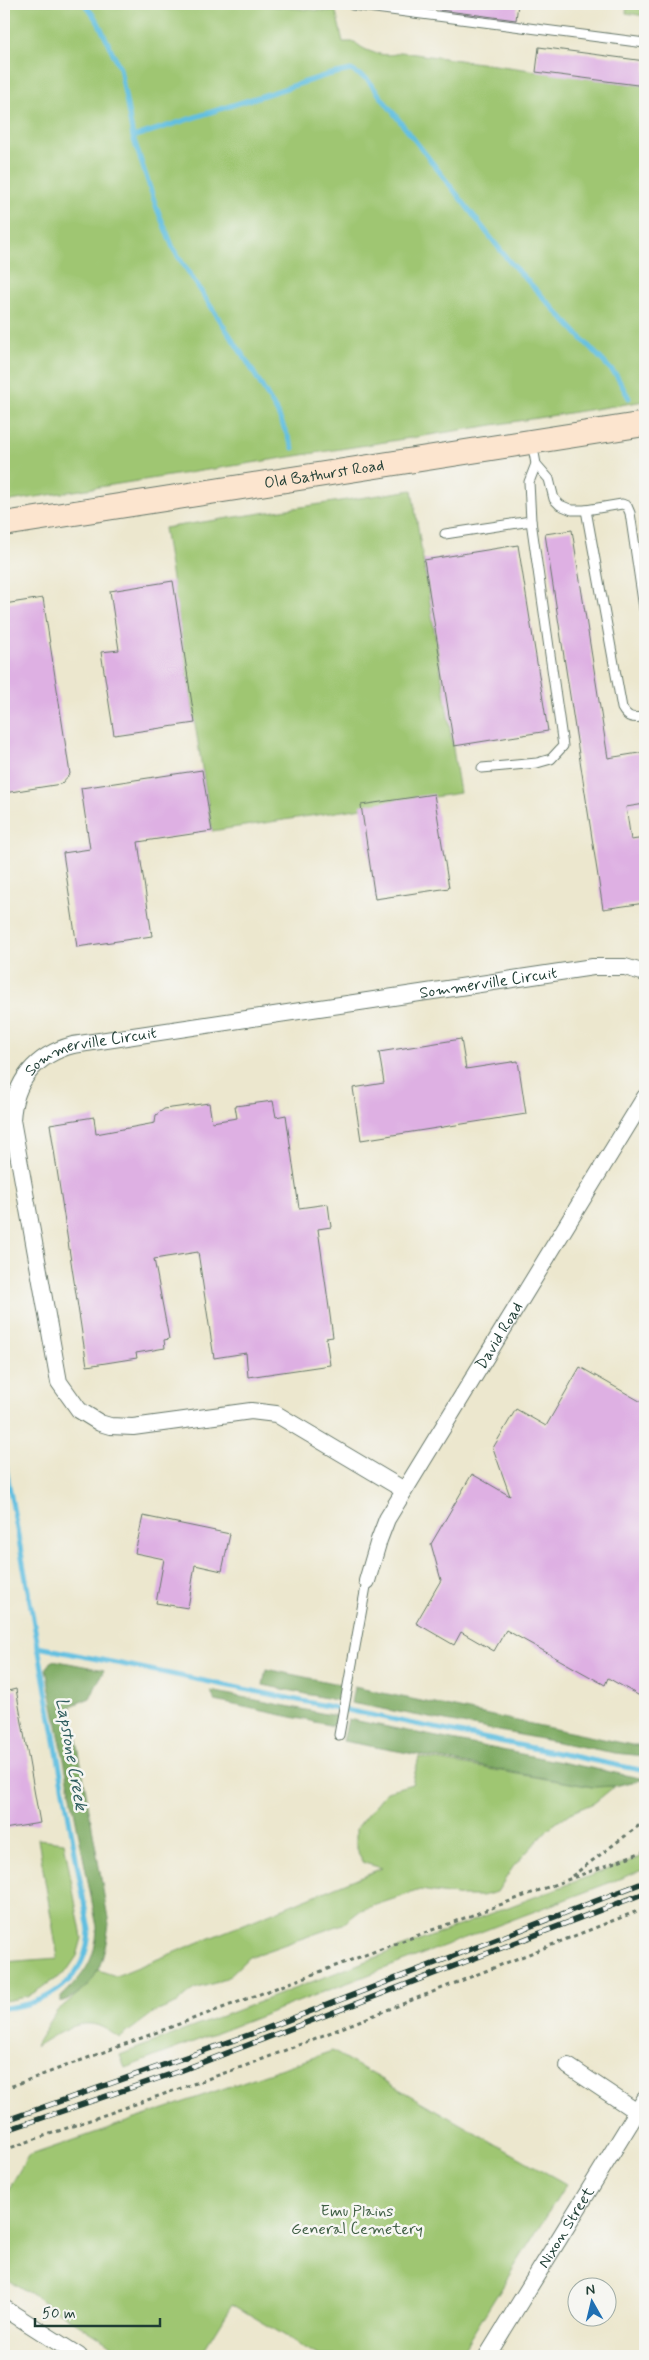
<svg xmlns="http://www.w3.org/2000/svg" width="649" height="2360" font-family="Mynerve,sans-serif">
	<rect width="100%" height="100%" fill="#f6f6f2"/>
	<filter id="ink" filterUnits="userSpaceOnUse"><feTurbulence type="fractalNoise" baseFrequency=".02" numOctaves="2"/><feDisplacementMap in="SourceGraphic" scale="10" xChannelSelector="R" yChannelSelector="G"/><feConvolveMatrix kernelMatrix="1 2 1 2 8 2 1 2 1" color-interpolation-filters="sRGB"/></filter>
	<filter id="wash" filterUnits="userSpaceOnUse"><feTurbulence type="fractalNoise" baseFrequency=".0096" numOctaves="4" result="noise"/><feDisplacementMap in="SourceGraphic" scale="20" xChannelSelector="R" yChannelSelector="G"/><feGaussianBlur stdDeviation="1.12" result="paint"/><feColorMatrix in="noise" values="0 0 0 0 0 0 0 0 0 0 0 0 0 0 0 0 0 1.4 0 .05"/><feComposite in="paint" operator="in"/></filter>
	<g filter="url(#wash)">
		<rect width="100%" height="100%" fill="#ece7ce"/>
		<g fill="#9fc672" stroke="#5f8253">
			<path d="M 4,4 L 247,4 L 336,12 L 343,42 L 355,42 C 364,52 388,59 401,52 L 645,86 L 645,401 L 4,502 Z"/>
			<path d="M 627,4 L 645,4 L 645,16 L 626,13 Z"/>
			<path d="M 412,490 L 460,793 L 212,831 L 164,528 Z"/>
			<path d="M 419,1757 L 592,1787 L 615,1786 L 594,1803 L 570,1813 L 549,1828 L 513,1867 L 497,1892 L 482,1896 L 463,1896 L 420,1890 L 361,1910 L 343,1924 L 249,1957 L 228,1977 L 215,1983 L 194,1989 L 178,2003 L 153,2013 L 120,2038 C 113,2034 104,2027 96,2025 C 75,2019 52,2037 35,2047 L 56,2012 L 87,1986 L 98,1970 L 116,1976 L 382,1868 L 364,1863 L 356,1849 L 356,1829 L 387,1791 L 412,1784 Z"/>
			<path d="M 38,1839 L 64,1842 L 82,1938 L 77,1956 L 66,1972 L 46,1985 L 27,1997 L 4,2001 L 4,1962 L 58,1958 Z"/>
			<path d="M 645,1855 L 645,1869 L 125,2068 L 120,2055 Z"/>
			<path d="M 332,2051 L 566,2184 L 459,2356 L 319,2356 L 232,2304 L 200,2356 L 129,2356 L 4,2277 L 4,2197 L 28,2156 Z"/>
		</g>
		<g fill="#7fab64" stroke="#4f744c">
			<path d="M 53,1660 L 104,1670 L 90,1698 L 71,1706 L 109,1924 C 104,1959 99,1988 61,2002 L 61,1997 C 84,1975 96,1960 97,1927 L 46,1669 Z"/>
			<path d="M 266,1669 L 343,1685 L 340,1701 L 263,1685 Z"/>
			<path d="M 354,1687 L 632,1745 L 645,1745 L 645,1756 L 615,1753 L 351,1703 Z"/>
			<path d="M 211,1691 L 336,1716 L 334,1726 L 215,1701 Z"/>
			<path d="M 348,1719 L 645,1779 L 615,1786 L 593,1787 L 343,1741 Z"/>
		</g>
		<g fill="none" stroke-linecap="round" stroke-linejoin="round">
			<g stroke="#62bfe0" stroke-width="5">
				<path d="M 85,4 L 98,22 L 120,68 L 133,137 L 156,206 L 174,250 L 248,363 L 277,412 L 293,448"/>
				<path d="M 133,137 L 327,75 L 351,70 L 367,79 L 509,261 L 616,375 L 629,398"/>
				<path d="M 4,1457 L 89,1930 C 87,1979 50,2004 4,2008"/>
				<path d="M 38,1647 L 645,1771"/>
			</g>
		</g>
		<g id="blocks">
			<g fill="#deb0e3">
				<path d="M 441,4 L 518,4 L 516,20 L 440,10 Z"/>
				<path d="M 539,47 L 645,61 L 645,86 L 536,72 Z"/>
				<path d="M 572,530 L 608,758 L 645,752 L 645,804 L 626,807 L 631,840 L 645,838 L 645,903 L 603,909 L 545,534 Z"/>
				<path d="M 518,545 L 548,731 L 454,746 L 424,560 Z"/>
				<path d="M 173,581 L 195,723 L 114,735 L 101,652 L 119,650 L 110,591 Z"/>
				<path d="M 43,598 L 70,774 L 61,784 L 4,793 L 4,604 Z"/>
				<path d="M 202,770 L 212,831 L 138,842 L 152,936 L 77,947 L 63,853 L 90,849 L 81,788 Z"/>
				<path d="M 434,794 L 449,888 L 375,899 L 361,805 Z"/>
				<path d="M 461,1039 L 466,1069 L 518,1061 L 526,1114 L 361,1140 L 353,1088 L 384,1083 L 379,1052 Z"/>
				<path d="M 273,1101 L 276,1117 L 286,1115 L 299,1208 L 328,1204 L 331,1227 L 318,1229 L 333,1337 L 326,1338 L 330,1365 L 248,1377 L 246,1353 L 214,1358 L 198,1252 L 154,1259 L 169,1339 L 164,1340 L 165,1348 L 136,1353 L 137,1358 L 87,1366 L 50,1124 L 94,1117 L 96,1134 L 155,1123 L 156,1115 L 164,1109 L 209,1103 L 212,1122 L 237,1118 L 235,1106 Z"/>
				<path d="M 580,1367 L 645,1404 L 645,1699 L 608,1678 L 605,1685 L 506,1630 L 494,1651 L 461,1632 L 454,1645 L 416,1623 L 441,1580 L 431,1544 L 472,1474 L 510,1496 L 493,1448 L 516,1409 L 546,1426 Z"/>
				<path d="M 143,1516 L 230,1534 L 222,1571 L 195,1565 L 188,1608 L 156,1603 L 164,1559 L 135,1553 Z"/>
				<path d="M 16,1689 L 40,1823 L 4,1829 L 4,1692 Z"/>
			</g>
		</g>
	</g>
	<g filter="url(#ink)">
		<use href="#blocks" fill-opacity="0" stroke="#67786a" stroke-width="1"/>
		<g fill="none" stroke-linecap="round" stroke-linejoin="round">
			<g stroke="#67786a" stroke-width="11">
				<g id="service">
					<path d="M 352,5 L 645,43"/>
					<path d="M 532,442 L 536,464 L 549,479 L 554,499 L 560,505 L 572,510 L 586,510 L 622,504 L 627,506 L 630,513 L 645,615"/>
					<path d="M 586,510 L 622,708 C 628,719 633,718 645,717"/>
					<path d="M 445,534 L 531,521 L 529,482 L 536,464"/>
					<path d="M 482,768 L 537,763 L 551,759 L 563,746 L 531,521"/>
					<path d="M 339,1735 L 367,1581"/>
				</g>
			</g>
			<g stroke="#67786a" stroke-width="18">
				<g id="minor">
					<path id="s1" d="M 404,1490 L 276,1414 L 251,1411 L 133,1427 L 110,1426 L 100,1423 L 79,1410 L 59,1382 L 12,1120 C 14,1082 35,1055 73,1045 L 593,967 L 625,967 L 645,973"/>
					<path id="s2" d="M 367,1581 L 379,1540 L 387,1519 L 645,1097"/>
					<path d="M 568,2066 L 637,2112"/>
					<path d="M 4,2308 L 79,2356"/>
					<path id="s3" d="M 487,2356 L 645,2099"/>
				</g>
			</g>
			<g stroke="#67786a" stroke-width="26">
				<g id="secondary">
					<path id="s4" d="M 4,524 L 645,424"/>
				</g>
			</g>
			<g stroke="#67786a" stroke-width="3" stroke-dasharray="4 4" stroke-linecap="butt">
				<path d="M 572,1876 L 645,1821"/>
				<path d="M 4,2089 L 645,1851"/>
				<path d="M 4,2150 L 253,2063 L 645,1908"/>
			</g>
			<use href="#service" stroke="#fff" stroke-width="9"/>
			<use href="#minor" stroke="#fff" stroke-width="16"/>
			<use href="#secondary" stroke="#fce5cf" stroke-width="24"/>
			<g stroke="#1f3d34" stroke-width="5.5">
				<g id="rail">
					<path d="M 4,2121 L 257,2032 L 645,1882"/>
					<path d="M 4,2131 L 180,2071 L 645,1893"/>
				</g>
			</g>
			<use href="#rail" stroke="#f6f6f2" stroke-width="4" stroke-dasharray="11" stroke-linecap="butt"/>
		</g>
	</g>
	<g text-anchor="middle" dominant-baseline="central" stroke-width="5" stroke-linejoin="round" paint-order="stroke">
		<g font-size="16" fill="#1f3d34" stroke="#f6f6f2">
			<text stroke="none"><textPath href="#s4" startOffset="324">Old Bathurst Road</textPath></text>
			<text stroke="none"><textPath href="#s1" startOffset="1176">Sommerville Circuit</textPath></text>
			<text stroke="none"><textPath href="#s1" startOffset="771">Sommerville Circuit</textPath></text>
			<text stroke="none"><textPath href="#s2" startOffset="280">David Road</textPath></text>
			<text stroke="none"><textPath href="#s3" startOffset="151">Nixon Street</textPath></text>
		</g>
		<g font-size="16" fill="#3f5f44" stroke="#f6f6f2">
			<text x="357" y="2211">Emu Plains<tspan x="357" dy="18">General Cemetery</tspan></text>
		</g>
		<g font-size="18" font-style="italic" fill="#305e5f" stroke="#f6f6f2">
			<text transform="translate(71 1754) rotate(80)">Lapstone Creek</text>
		</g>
	</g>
	<rect width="649" height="2360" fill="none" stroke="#f6f6f2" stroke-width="20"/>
	<g transform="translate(592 2302) rotate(352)"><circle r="24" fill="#f6f6f2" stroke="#a0aca6"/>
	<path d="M0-4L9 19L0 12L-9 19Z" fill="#1f6fb2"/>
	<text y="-8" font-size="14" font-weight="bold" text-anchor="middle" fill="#1f3d34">N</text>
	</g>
	<path d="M35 2318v8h125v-8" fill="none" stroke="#1f3d34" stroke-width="2.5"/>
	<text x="42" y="2318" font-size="15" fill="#1f3d34" stroke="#f6f6f2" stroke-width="4" paint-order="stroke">50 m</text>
</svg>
